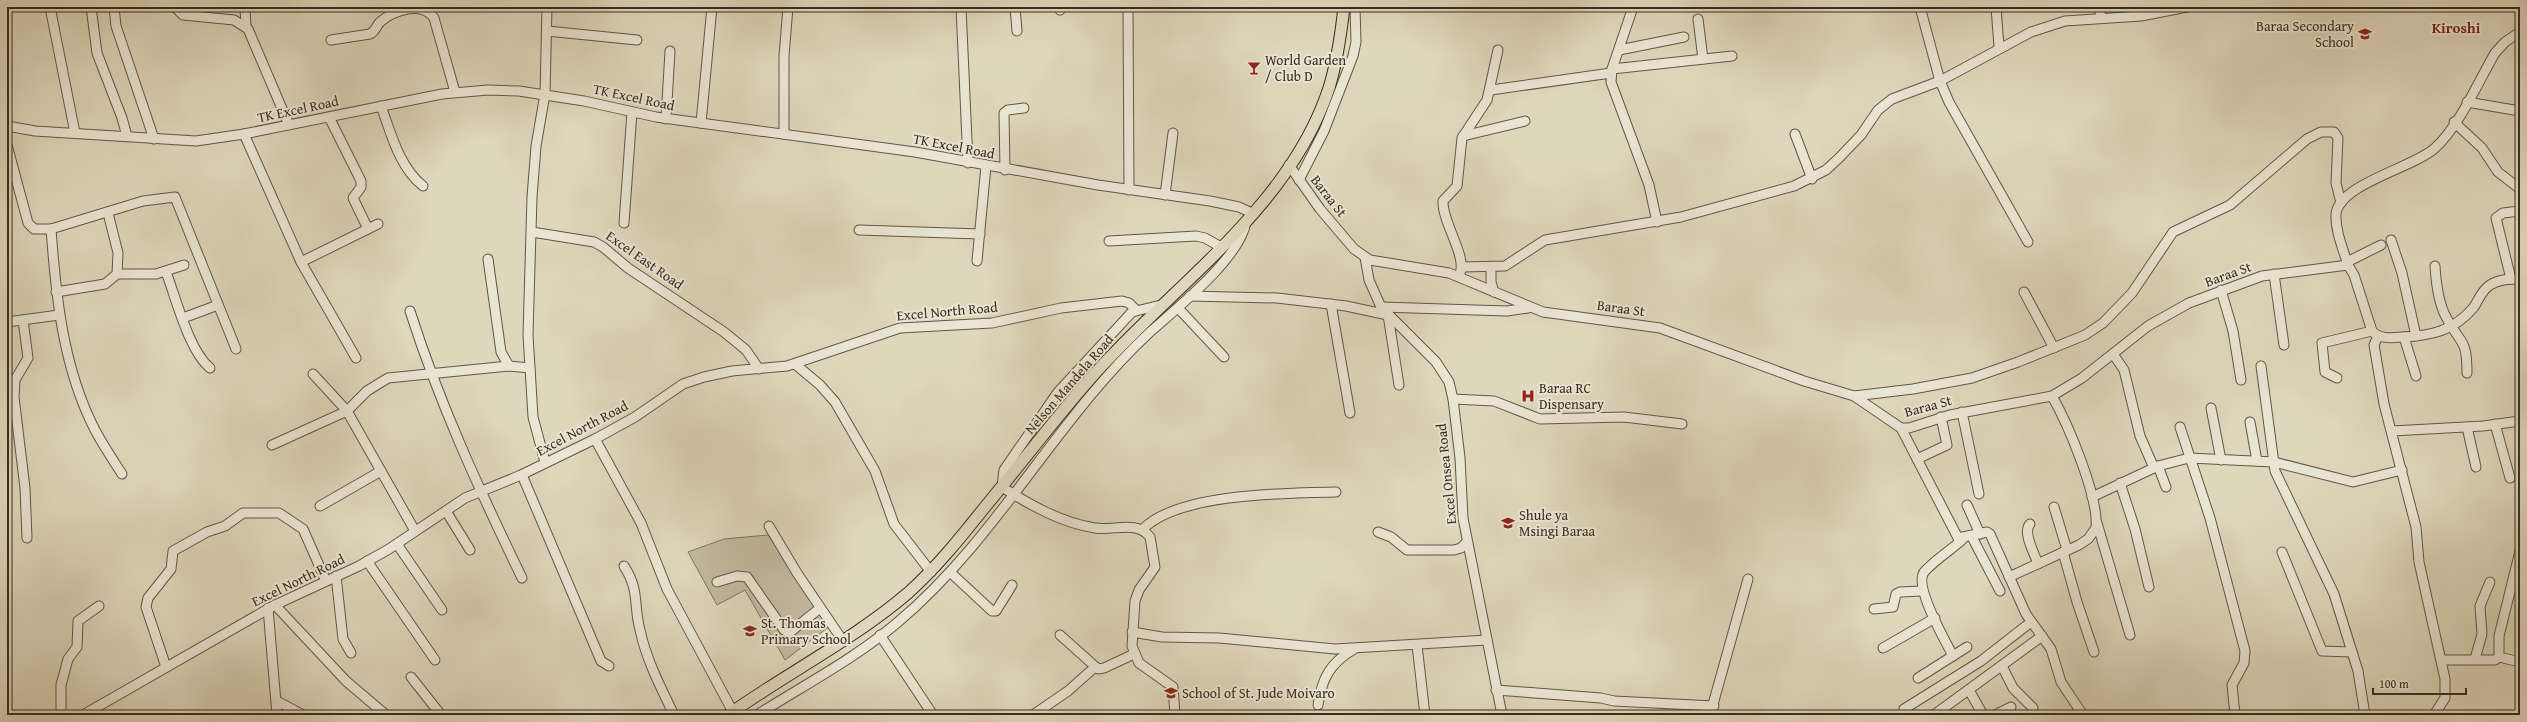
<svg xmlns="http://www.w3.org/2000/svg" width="2527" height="722" font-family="'Gentium Book Plus',serif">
	<rect width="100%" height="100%" fill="#dfd7bc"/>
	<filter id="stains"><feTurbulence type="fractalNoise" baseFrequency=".005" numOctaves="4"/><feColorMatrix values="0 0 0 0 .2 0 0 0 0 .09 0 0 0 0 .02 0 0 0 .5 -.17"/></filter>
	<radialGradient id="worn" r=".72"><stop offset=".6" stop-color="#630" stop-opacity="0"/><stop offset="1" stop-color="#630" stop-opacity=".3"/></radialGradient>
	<path fill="#c3baa1" stroke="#7e7360" d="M 768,535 L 830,626 L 785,660 L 745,590 L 717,605 L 688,552 L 724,539 Z"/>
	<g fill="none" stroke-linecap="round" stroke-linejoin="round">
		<g stroke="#625747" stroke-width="11">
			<g id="minor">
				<path d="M 50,7 L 75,133"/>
				<path d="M 91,7 L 97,53 L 122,118 L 127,136"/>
				<path d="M 114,7 L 116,26 L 154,139"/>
				<path d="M 175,7 L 183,15 L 234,20 L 248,29 L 289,125"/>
				<path d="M 245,7 L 246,27"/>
				<path d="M 961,7 L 968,163"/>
				<path d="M 1015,7 L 1017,31"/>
				<path d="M 1060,7 L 1060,10"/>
				<path d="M 1128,7 L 1129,190"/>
				<path d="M 1633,7 L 1612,69 L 1611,82 L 1649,185 L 1657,222"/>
				<path d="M 1920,7 L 1940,81 L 1949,102 L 2028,242"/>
				<path d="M 1996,7 L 1999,47"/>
				<path d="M 2099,7 L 2101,18"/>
				<path d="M 2516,7 L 2520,9"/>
				<path d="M 1698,19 L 1703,59"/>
				<path d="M 547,31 L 637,40"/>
				<path d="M 331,40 L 370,34 C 376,31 376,26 380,22 C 393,11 422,0 434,18 L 455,92"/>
				<path d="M 1619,50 L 1684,37"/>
				<path d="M 1612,69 L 1732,56"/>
				<path d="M 1491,90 L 1611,73"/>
				<path d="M 2467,102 L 2520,111"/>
				<path d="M 381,106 C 391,133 399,167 423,186"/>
				<path d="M 329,117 L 361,181 L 361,187 L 353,198 L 368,229"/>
				<path d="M 666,119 L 670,51"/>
				<path d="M 2454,122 L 2482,148 L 2498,172 L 2520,189"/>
				<path d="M 701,123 L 712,7"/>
				<path d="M 7,126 L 35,131 L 196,141 L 244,134 L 442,94 L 488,90 L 519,91 L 584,101 L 656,117 L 915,152 L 1098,185 L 1210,201 L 1239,207 L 1254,214"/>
				<path d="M 244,134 L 301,262 L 356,358"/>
				<path d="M 784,134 L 784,56 L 788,7"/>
				<path d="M 1795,134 L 1812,179"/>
				<path d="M 1463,136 L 1525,121"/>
				<path d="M 7,145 L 28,223 L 34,229 L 51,229 L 143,201 L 175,197 L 236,349"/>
				<path d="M 1289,165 L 1320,209 L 1354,249 L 1370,260 L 1449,273 L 1543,312 L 1660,328 L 1804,381 L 1854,396 L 1901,428 L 1909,428 L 1950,415 L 2052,396 L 2082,378 L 2148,326 L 2189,303 L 2262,276 L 2348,265 L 2354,275 L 2372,331 C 2379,339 2391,338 2401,337 C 2431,336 2454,331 2474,307 C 2479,299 2482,290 2490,285 C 2499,279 2510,279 2520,279"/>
				<path d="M 1005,170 L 1004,113 L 1008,110 L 1024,108"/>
				<path d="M 1299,180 L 1324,131 L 1353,56 L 1356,42 L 1355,7"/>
				<path d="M 1165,195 L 1173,133"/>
				<path d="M 624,223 L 632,112"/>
				<path d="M 51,229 C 56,297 63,368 95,430 C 103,445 113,460 122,474"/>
				<path d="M 859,230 L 980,234"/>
				<path d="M 532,232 L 594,242 L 603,247 L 628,268 L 724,332 L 746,350 L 759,369"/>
				<path d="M 2391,240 L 2402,273 L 2416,336"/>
				<path d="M 1109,241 L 1196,236 L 1205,238 L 1221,247"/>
				<path d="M 1365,257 L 1369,280 L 1381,307 L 1436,362 L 1449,382 L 1453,399 L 1460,458 L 1463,518 L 1502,715"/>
				<path d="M 488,259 L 501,352 L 509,366"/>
				<path d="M 977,261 L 986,166"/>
				<path d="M 301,262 L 378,224"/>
				<path d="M 2347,262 L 2381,245"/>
				<path d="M 2348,265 C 2343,249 2335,230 2336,214 C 2339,184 2415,167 2435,148 C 2460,125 2478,82 2495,53 L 2505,42 L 2520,32"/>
				<path d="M 2435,266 C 2436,283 2438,302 2446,317 C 2461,345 2467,338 2467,373"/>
				<path d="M 1462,267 L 1505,266 L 1545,240 L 1681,217 L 1794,186 L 1826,170 L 1839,158 L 1861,135 L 1878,110 L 1892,99 L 1940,81 L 2031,32 L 2065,21 L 2141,16 L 2187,7"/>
				<path d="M 1491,267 L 1491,282 L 1494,292"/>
				<path d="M 166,272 C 176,298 189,351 210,368"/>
				<path d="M 1460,273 C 1467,256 1442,222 1443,201 L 1457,186 L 1462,138 L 1487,100 L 1498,50"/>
				<path d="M 117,274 L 156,274 L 184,265"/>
				<path d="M 2274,274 L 2284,345"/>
				<path d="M 2511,279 L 2496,218 L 2503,213 L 2520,211"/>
				<path d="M 2221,290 L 2233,331 L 2241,380"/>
				<path d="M 56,292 L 105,284 L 117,274 L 118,253 L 108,213"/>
				<path d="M 2024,292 L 2054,348"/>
				<path d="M 1190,296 L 1277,298 L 1346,306 L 1388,315 L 1399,385"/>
				<path d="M 1331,304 L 1350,413"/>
				<path d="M 1161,305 L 1132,312 L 1058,392 L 1004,470 L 1002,487 C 1030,505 1062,523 1095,528 C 1114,531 1137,520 1150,537 L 1155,567 L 1139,590 L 1135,601 L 1132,646 L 1139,663 L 1173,687 L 1175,715"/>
				<path d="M 1381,307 L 1507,311 L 1528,308"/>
				<path d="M 1178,308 L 1224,357"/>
				<path d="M 410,311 C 440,405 479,489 522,578"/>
				<path d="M 183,318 L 218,305"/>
				<path d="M 23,320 L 28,358 L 15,380 L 14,397 L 25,488 L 27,538"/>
				<path d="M 7,322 L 59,315"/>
				<path d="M 2378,336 L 2374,345 L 2384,404 L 2416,527 L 2419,562 L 2445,679 L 2445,698 L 2434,715"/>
				<path d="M 2404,337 L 2416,376"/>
				<path d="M 2113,354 L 2124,370 L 2140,436 L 2154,468"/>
				<path d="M 795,364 L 820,385 L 835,402 L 875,471 L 894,524 L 931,572"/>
				<path d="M 2261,366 L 2275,471 L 2334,594 L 2358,671 L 2365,715"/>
				<path d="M 313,374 L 347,411 L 415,531"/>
				<path d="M 2337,378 L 2325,372 L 2322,343 L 2372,331"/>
				<path d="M 1854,396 L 1913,389 L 1972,378 L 2018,362 L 2085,335 L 2103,323 L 2132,293 L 2173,232 L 2230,205 L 2307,139 L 2321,132 L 2334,132 L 2338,138 L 2336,183 L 2341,203"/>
				<path d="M 1453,399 L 1494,401 L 1540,419 L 1624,417 L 1682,424"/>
				<path d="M 2211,408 L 2221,460"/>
				<path d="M 1962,412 L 1979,494"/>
				<path d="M 2250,422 L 2257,461"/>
				<path d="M 2495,424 L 2510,478"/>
				<path d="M 2180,427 L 2210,518 L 2245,651 L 2244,663 L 2232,685 L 2235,715"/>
				<path d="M 2467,427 L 2476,467"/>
				<path d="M 1901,428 L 1958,538 L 1987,532 L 1990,534 L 2026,614 L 2051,649 L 2061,682 L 2083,715"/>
				<path d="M 2392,431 L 2483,426 L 2520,421"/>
				<path d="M 595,439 L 641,523 L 667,589 L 733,712"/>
				<path d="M 272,445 L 347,411 L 367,391 L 388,378 L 509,366 L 530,368"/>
				<path d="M 1917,459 L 1947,445 L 1941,417"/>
				<path d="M 545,462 L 533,417 L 528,335 L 532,197 L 536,146 L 545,94 L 547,7"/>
				<path d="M 2158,466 L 2166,487"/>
				<path d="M 522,475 L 601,661 L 609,666"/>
				<path d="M 2120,483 L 2135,529 L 2149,587"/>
				<path d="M 2092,497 L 2158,466 L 2189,458 L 2274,462 L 2353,482 L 2402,470"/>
				<path d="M 1967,505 L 1980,534"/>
				<path d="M 320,506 L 381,471"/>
				<path d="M 2054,507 L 2067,550"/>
				<path d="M 446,511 L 470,550"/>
				<path d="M 2097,523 L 2130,635"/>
				<path d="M 2030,524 C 2022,533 2035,554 2038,564"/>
				<path d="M 769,526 L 797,573 L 843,641"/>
				<path d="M 1143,529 C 1178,493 1287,493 1336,492"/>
				<path d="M 1378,532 L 1391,537 L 1407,550 L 1454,550 L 1461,548 L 1467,542"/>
				<path d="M 1972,537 L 2000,591"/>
				<path d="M 397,544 L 442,610"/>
				<path d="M 2063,552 L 2077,602 L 2094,652"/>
				<path d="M 2282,552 L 2322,651 L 2352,652"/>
				<path d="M 367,561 L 435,660"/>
				<path d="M 624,566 C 640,591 633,603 640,630 C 646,659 661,688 674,715"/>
				<path d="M 950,572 L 992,611 L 996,611 L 1012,585"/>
				<path d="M 336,576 L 343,639 L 351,653"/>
				<path d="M 2009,577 L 2079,545 L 2088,539 L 2096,528 C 2099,497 2068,424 2052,396"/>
				<path d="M 717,582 L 737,576 L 747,577 L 784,630 L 789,633 L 820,608"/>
				<path d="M 275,605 L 346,681 L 386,715"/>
				<path d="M 268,608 L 277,715"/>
				<path d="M 1874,609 L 1893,607 L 1896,594 L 1900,592 L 1922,591"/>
				<path d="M 1132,632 L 1162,637 L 1219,638 L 1335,649 L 1487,640"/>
				<path d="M 880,635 L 933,715"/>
				<path d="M 1060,635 L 1098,669 L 1104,668 L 1134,654"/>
				<path d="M 1417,645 L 1425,715"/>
				<path d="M 1883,648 L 1935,618"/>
				<path d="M 1953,656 C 1945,640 1912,584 1925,571 C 1936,559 1951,550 1963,539"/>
				<path d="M 2499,657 L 2520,662"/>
				<path d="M 2475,659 L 2482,634 L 2480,606 L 2490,582"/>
				<path d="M 2442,660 L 2495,660 L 2499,657 L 2499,636 L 2520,551"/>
				<path d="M 2002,666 L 2013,688 L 2033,708"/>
				<path d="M 166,667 L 146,607 L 148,598 L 171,569 L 173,551 L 207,532 L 225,526 L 243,513 L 279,513 L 303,529 L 326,581"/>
				<path d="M 411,677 L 441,715"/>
				<path d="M 1918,678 L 1967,647"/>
				<path d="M 1496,690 L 1601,698 L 1614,701 L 1714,706"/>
				<path d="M 1969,690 L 1983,715"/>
				<path d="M 277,701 L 303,715"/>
				<path d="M 1318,705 C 1322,678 1330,663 1354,649"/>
				<path d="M 1904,709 L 1981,661 L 2031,622"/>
				<path d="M 61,715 L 61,685 L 68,659 L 77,647 L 78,621 L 99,606"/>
				<path d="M 83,715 L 275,605 L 359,566 L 389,549 L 465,498 L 521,475 L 595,439 L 635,417 L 683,384 L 704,377 L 732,371 L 787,366 L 900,328 L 992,323 L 1061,308 L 1122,301 L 1129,303 L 1136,310"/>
				<path d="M 757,715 C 804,685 856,658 898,622 C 997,539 1056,419 1150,332 C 1178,307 1240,258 1246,222"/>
				<path d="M 1033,715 L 1068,691 L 1095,667"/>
				<path d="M 1710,715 L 1748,579"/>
				<path d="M 1934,715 L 2042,636"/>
				<path d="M 1995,715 L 2011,707"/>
			</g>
		</g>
		<g stroke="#392c20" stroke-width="13">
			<path id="major" d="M 728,715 C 787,673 853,640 908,593 C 937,567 961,537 985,507 C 1020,465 1053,421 1089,380 C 1170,287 1289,210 1329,88 C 1337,62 1341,34 1344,7"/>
		</g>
		<use href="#minor" stroke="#eae5d3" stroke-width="9"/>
		<use href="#major" stroke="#dfd7bc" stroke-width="11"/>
	</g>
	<defs>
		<g id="school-bare" transform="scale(1.08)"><path d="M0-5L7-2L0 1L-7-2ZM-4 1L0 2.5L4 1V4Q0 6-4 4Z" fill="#8f2418" stroke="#eae5d3" stroke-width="2.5" paint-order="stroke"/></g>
		<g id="bar-bare" transform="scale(1.08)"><path d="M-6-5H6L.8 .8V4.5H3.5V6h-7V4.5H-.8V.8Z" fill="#8f2418" stroke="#eae5d3" stroke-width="2.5" paint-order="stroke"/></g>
		<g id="hospital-bare" transform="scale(1.08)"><path d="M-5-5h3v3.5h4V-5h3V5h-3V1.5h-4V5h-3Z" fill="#8f2418" stroke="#eae5d3" stroke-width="2.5" paint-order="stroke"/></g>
	</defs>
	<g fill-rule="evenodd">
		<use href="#school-bare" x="2365" y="34"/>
		<use href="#bar-bare" x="1254" y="68"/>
		<use href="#hospital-bare" x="1528" y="396"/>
		<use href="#school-bare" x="1508" y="523"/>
		<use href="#school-bare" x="750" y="631"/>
		<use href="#school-bare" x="1171" y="693"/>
	</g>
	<g text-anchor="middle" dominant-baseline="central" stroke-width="4" stroke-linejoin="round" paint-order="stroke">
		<g font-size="14" fill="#392c20" stroke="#eae5d3" text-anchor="start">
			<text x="2354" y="26" text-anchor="end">Baraa Secondary<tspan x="2354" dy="16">School</tspan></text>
			<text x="1265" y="60">World Garden<tspan x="1265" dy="16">/ Club D</tspan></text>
			<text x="1539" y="388">Baraa RC<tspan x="1539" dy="16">Dispensary</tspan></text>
			<text x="1519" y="515">Shule ya<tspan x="1519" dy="16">Msingi Baraa</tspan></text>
			<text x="761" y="623">St. Thomas<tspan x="761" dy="16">Primary School</tspan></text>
			<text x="1182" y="693">School of St. Jude Moivaro</text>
		</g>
		<g font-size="14" fill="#392c20" stroke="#eae5d3">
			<text transform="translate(634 97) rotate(12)">TK Excel Road</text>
			<text transform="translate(298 109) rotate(-12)">TK Excel Road</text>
			<text transform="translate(954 146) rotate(11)">TK Excel Road</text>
			<text transform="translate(1329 196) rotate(52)">Baraa St</text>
			<text transform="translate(645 260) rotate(35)">Excel East Road</text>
			<text transform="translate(2228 274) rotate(-20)">Baraa St</text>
			<text transform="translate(1621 308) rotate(8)">Baraa St</text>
			<text transform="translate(947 311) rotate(-5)">Excel North Road</text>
			<text transform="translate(1069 384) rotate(-49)">Nelson Mandela Road</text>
			<text transform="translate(1928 406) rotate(-15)">Baraa St</text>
			<text transform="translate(582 428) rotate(-28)">Excel North Road</text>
			<text transform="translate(1446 474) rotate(-96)">Excel Onsea Road</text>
			<text transform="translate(298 580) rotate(-26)">Excel North Road</text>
		</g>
		<g font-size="15" font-weight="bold" fill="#7a1f14" stroke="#eae5d3">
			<text x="2456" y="27">Kiroshi</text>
		</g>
	</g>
	<rect width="2527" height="722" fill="none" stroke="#dfd7bc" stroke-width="24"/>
	<rect x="8" y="8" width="2511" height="706" fill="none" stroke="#392c20" stroke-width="2"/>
	<rect x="12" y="12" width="2503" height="698" fill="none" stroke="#392c20"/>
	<path d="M2373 688v6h93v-6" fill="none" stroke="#392c20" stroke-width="2"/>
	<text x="2379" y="688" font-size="12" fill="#392c20" stroke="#eae5d3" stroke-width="3" paint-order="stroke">100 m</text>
	<rect width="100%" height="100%" filter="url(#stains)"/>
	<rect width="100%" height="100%" fill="url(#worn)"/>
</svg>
